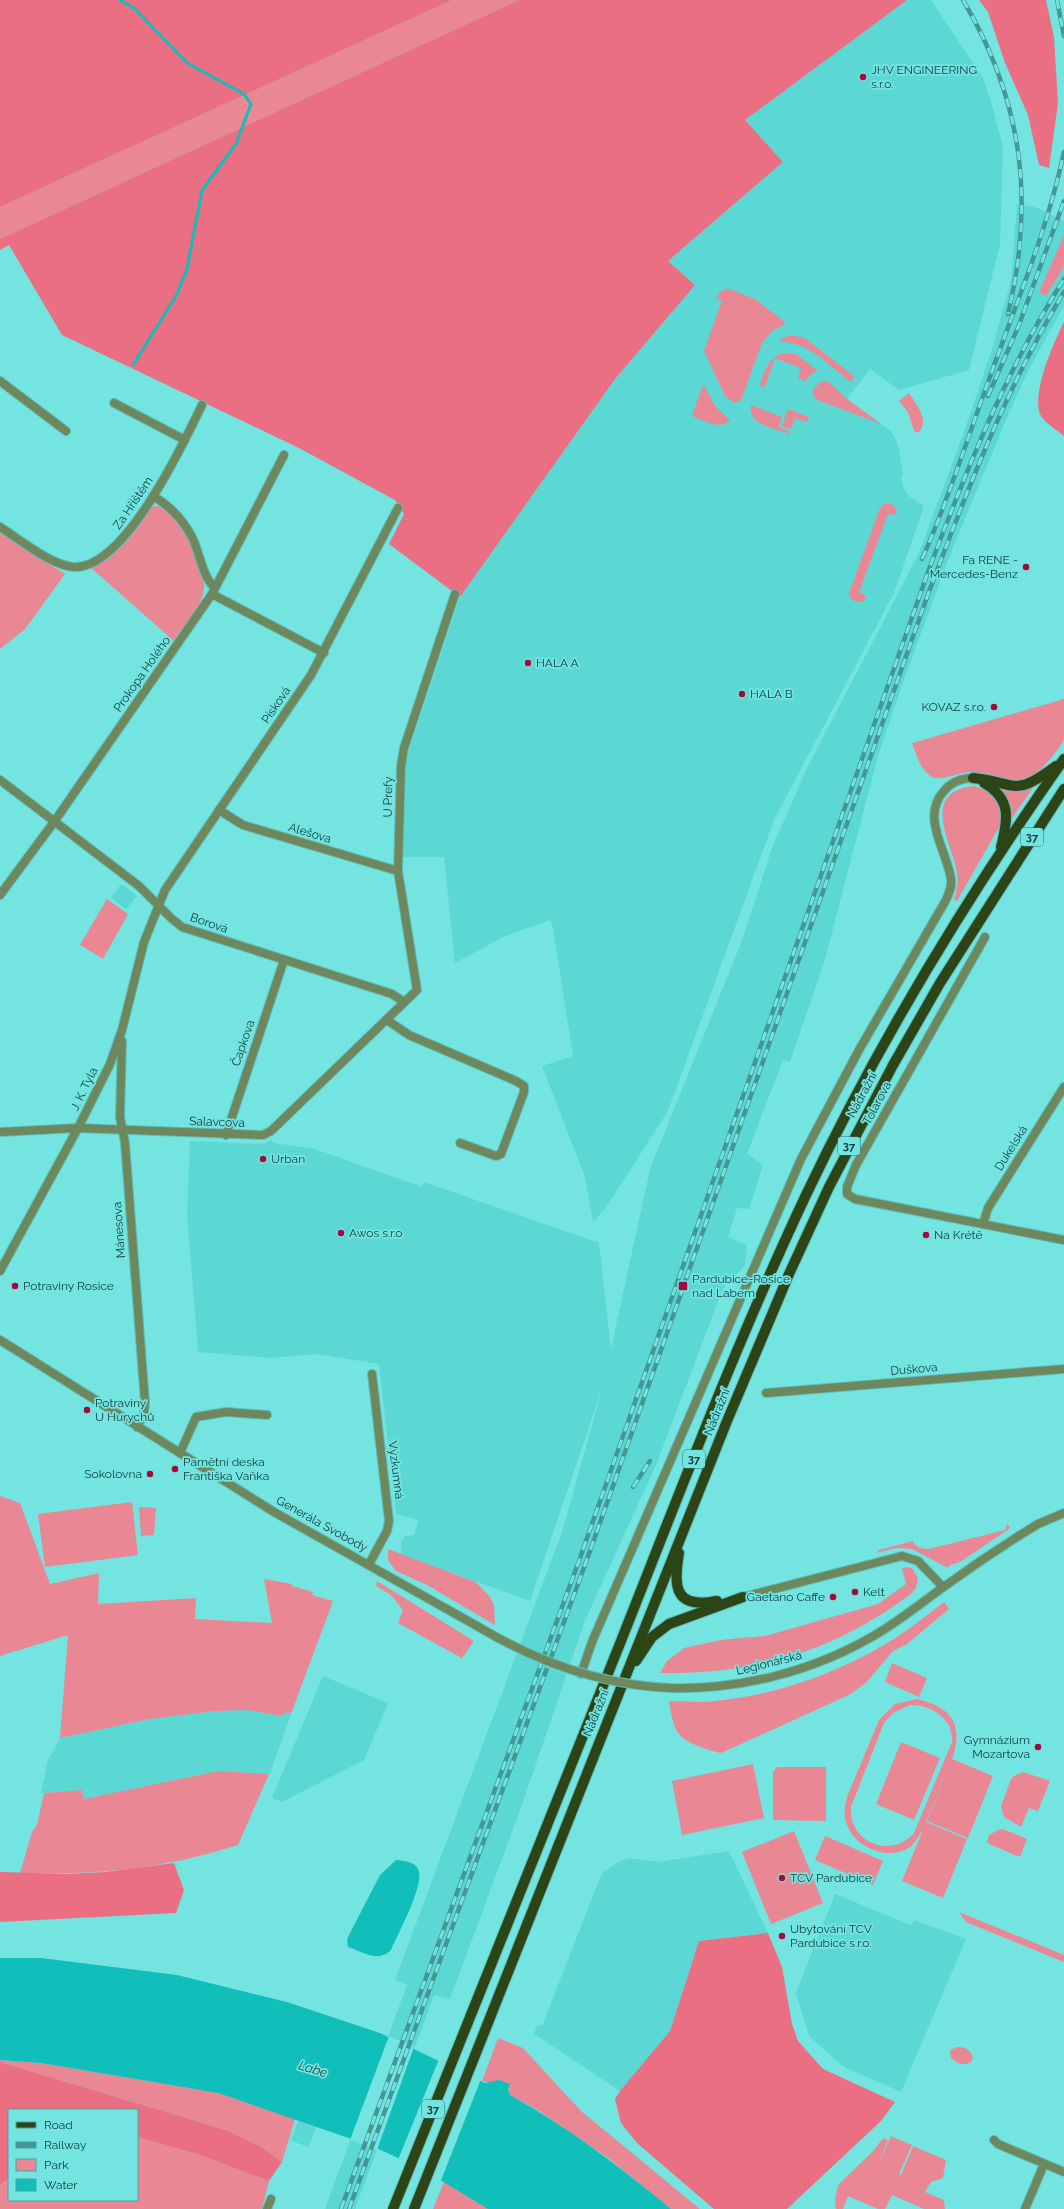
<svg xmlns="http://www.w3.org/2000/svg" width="1064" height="2209" font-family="Raleway,sans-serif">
	<rect width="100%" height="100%" fill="#74e4e0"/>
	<g fill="#5bd8d4">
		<path d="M 907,0 L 931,0 L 983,78 L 992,105 L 1003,147 L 1000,244 L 969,370 L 899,390 L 870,369 L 847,399 L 891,431 L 898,444 L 903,475 L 901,478 L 904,488 L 909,496 L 924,506 L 894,593 L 774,820 L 668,1111 L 605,1209 L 593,1222 L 585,1177 L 542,1066 L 573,1056 L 553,928 L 550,920 L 505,936 L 455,963 L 444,857 L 402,857 L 405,762 L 460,597 L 615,379 L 695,285 L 668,261 L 783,162 L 745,120 Z"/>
		<path d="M 1017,204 L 1038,208 L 1064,221 L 1064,235 L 1039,292 L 1046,296 L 1064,268 L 1064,306 L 1029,369 L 1008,415 L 950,555 L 904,679 L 878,756 L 824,963 L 790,1062 L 783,1060 L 747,1154 L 763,1165 L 749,1209 L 737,1208 L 728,1237 L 747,1245 L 745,1266 L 726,1284 L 722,1291 L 656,1465 L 584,1623 L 522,1805 L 450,1999 L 434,1995 L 355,2209 L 325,2209 L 407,1985 L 395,1980 L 562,1532 L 603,1386 L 530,1601 L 406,1556 L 402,1554 L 401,1543 L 405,1536 L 414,1535 L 419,1520 L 396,1514 L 379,1364 L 316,1354 L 271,1358 L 198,1352 L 187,1214 L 190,1141 L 264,1144 L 271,1140 L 274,1143 L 315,1149 L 422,1187 L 423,1183 L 427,1183 L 599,1243 L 611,1349 L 650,1169 L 741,943 L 772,848 L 807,768 L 919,553 L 966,426 L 994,343 L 1011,280 Z"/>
		<path d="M 121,884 L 137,896 L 126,909 L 111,898 Z"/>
		<path d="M 323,1676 L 388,1703 L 364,1760 L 282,1802 L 272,1798 Z"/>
		<path d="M 247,1710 L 281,1716 L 286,1711 L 291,1714 L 270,1774 L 218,1771 L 84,1799 L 82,1790 L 41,1793 L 48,1760 L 60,1738 L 150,1719 L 216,1711 Z"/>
		<path d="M 729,1851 L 768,1933 L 699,1941 L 670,2031 L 620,2091 L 534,2034 L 537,2025 L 542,2026 L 602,1873 L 618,1862 L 629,1858 L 658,1862 Z"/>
		<path d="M 835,1894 L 911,1925 L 914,1920 L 966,1939 L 901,2092 L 844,2067 L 809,2036 L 796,1993 Z"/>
		<path d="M 298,2121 L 316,2127 L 309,2147 L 291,2141 Z"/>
	</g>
	<g fill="#e98894" fill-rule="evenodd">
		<path d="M 452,0 L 519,0 L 0,239 L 0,207 Z"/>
		<path d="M 1064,235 L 1064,267 L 1046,296 L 1039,292 Z"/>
		<path d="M 730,289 L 755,299 L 786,323 L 771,332 L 762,343 L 741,400 L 735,403 L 725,396 L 704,351 L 722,300 L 716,298 C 719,292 724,289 730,289 Z"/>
		<path d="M 790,335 L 805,338 L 855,377 L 851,382 C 829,366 808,340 779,342 L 779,340 Z"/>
		<path d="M 782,353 L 796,354 L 818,371 L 811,374 L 805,381 L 798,378 L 801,368 L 775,358 L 765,386 L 761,387 L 760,384 C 765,370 768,359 782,353 Z"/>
		<path d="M 821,381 L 829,382 L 847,399 L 881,424 L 815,399 L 812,389 L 814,389 Z"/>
		<path d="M 703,384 L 715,406 L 730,420 C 720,431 703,420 692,416 Z"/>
		<path d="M 909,393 C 916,404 931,421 918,433 L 914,431 L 908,412 L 899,401 Z"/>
		<path d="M 751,405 L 782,417 L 779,427 L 789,431 L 789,434 C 775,428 747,425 751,405 Z"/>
		<path d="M 788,409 L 809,417 L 807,422 L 795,418 L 791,429 L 782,426 Z"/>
		<path d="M 885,503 L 894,505 L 897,511 L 894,515 L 888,514 L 859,592 L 865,595 L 866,598 L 862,602 L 856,602 L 850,598 L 849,593 L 880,508 Z"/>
		<path d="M 154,506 C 181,503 200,563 204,583 C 206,604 185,625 174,641 L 90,567 L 121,546 L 149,508 Z"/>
		<path d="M 0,533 L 65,574 L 25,629 L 0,649 Z"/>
		<path d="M 1064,699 C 1064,709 1064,731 1064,739 C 1060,750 1033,781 1021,782 C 1003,783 989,771 971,772 C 958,772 947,780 934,778 C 921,772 917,757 912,743 L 916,742 Z"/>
		<path d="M 973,786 C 992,790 1003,804 1001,824 L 957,901 L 954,899 C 957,891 958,881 957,872 C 952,842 919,793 973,786 Z"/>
		<path d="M 1033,788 L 1012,818 L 1011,818 L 1002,789 L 1017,791 Z"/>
		<path d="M 107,899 L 128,914 L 103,959 L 80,945 Z"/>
		<path d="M 0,1496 L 20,1503 L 50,1584 L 99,1573 L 98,1604 L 196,1598 L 195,1619 L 272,1623 L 264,1579 L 292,1584 L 292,1586 L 313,1592 L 312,1595 L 333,1601 L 291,1714 L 286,1712 L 282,1716 L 247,1710 L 216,1711 L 150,1719 L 60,1738 L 68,1635 L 0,1656 Z"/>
		<path d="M 132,1502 L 138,1555 L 45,1567 L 38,1514 Z"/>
		<path d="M 139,1507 L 156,1508 L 154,1535 L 141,1536 Z"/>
		<path d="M 1007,1524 L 1010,1527 L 1009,1529 L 960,1562 L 950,1565 L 948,1568 L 912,1549 L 896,1548 L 876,1553 L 879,1550 L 913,1541 L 914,1544 L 920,1548 L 929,1549 L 1005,1530 Z"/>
		<path d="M 388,1549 L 476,1582 L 490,1597 L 494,1605 L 495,1625 L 427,1585 L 396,1571 L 388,1560 Z"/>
		<path d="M 907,1567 L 912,1568 L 918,1578 L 916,1588 L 911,1594 C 832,1652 758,1674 660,1673 L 667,1661 L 684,1648 L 721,1640 L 765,1636 L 878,1604 L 906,1584 L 902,1568 Z"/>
		<path d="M 377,1581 L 474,1641 L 462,1658 L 398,1623 L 403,1610 L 391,1595 L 376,1586 Z"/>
		<path d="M 944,1602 L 949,1609 L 907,1644 L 893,1651 L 866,1683 L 849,1695 L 721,1753 C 710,1751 685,1743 679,1734 C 672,1725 671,1711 669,1701 C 684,1701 700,1703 715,1701 C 777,1695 839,1673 892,1640 C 910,1629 927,1615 944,1602 Z"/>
		<path d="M 892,1663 L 927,1678 L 919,1697 L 885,1682 Z"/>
		<path d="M 917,1699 C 952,1707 964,1725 952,1759 L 993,1776 L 968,1838 L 927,1821 L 948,1769 L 926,1822 L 967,1839 L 943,1898 L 902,1881 L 923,1830 C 919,1835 916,1842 910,1847 C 888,1862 853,1847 846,1822 C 843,1814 845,1806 847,1797 L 879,1720 L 895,1704 ZM 910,1705 C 931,1704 954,1719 952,1742 L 914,1833 C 891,1860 848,1842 851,1807 L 884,1723 L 893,1713 Z"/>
		<path d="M 901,1742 L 940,1758 L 914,1820 L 876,1804 Z"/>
		<path d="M 753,1764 L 764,1818 L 682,1835 L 672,1781 Z"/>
		<path d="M 777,1767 L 826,1767 L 826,1821 L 773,1820 L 773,1772 Z"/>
		<path d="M 218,1771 L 269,1774 L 238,1845 C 161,1869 101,1875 20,1873 L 32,1832 L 37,1825 L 44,1793 L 82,1790 L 84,1799 Z"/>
		<path d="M 1023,1772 L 1050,1781 L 1038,1811 L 1029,1808 L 1021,1827 L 1004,1817 L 1001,1806 L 1011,1779 L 1014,1776 Z"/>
		<path d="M 1003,1829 L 1027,1839 L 1020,1857 L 987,1843 L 989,1835 L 998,1830 Z"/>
		<path d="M 794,1831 L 823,1903 L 771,1924 L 742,1852 Z"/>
		<path d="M 825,1836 L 883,1861 L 873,1885 L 815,1860 Z"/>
		<path d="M 959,1912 L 1064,1955 L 1064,1962 L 966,1922 Z"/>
		<path d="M 498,2038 L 523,2048 L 581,2111 L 700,2209 L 671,2209 L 608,2158 L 536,2109 L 510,2095 L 508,2089 L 510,2085 L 499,2080 L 491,2083 L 482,2081 Z"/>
		<path d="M 958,2047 C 965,2047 971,2050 973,2058 L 971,2062 C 964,2066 957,2064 951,2058 L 950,2050 Z"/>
		<path d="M 0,2060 L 41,2063 L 218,2093 L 295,2119 L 282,2162 L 262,2147 L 226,2130 L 0,2062 Z"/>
		<path d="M 891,2136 L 912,2145 L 899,2174 L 901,2175 L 913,2146 L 946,2160 L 943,2178 L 931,2182 L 925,2192 L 944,2200 L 945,2209 L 924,2209 L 892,2195 L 885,2209 L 878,2209 L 848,2196 L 843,2209 L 836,2209 L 835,2199 L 838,2185 L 874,2150 L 883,2138 L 888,2140 L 878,2165 Z"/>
		<path d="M 137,2137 L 197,2154 L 269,2181 L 262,2209 L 0,2209 L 0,2185 L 9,2178 L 9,2200 L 137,2200 Z"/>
		<path d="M 444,2182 L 488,2209 L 433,2209 Z"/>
	</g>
	<g fill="#eb6f83">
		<path d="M 0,0 L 452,0 L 0,207 Z"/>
		<path d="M 519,0 L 907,0 L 745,120 L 783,162 L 668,261 L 695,285 L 615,379 L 460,597 L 389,544 L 404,514 L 395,500 L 299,448 L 62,335 L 9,245 L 0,250 L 0,239 Z"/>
		<path d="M 979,0 L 1046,0 L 1054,37 L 1058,103 L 1049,168 L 1039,165 L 1028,115 L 1005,63 L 988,12 Z"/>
		<path d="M 1064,322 L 1064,436 C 1057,430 1045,423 1041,416 C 1030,395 1054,342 1064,322 Z"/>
		<path d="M 174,1863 L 184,1890 L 176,1913 L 0,1922 L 0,1872 L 67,1874 L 105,1872 Z"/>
		<path d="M 768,1933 L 782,1967 L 792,2024 L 798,2041 L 823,2069 L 895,2102 L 881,2121 L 787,2209 L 714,2209 L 637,2143 L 621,2123 L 615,2099 L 620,2091 L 670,2031 L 699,1941 Z"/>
		<path d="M 0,2062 L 226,2130 L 262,2147 L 282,2162 L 269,2181 L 197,2154 L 137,2137 L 137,2110 L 9,2110 L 9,2178 L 0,2185 Z"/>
	</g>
	<g fill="#10beba">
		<path d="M 396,1860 C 403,1861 414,1861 418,1869 C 426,1883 397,1935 391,1950 C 378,1963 363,1952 348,1947 L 347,1939 L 380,1875 Z"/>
		<path d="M 0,1958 L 41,1958 L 177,1975 L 287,2002 L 380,2033 L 485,2083 L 499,2080 L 510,2084 L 508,2089 L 510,2095 C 568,2127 620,2167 671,2209 L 488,2209 L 422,2169 L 372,2146 L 218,2093 L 41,2063 L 0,2060 Z"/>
	</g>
	<g fill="#74e4e0">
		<path d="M 389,2036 L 414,2047 L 377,2150 L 350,2140 Z"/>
		<path d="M 439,2059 L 481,2079 L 440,2183 L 398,2160 Z"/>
	</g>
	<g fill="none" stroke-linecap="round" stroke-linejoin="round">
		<path stroke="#10beba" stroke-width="3" d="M 120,0 L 135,9 L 187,63 L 244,94 L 251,104 L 236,144 L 202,190 L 187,269 L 176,296 L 133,365"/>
		<g stroke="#5dbfbc" stroke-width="10">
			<g id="street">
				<path d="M 0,381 L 66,431"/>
				<path d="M 114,403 L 185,440"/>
				<path d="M 153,496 C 170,506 183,520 192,537 C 199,550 203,580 215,587"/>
				<path d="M 0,527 C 19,539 52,566 74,567 C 125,569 183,444 202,405"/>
				<path d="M 212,594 L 324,653"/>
				<path d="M 0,780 L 139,886 L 171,918 L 182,927 L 392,994 L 404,1002"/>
				<path d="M 219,810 L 243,825 L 398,871"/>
				<path d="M 0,895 L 54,822 L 212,594 L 284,455"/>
				<path d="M 985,937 L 856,1165 L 847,1187 L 847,1194 L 855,1199 L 1064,1240"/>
				<path d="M 387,1020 L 409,1035 L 516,1081 L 524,1086 L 524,1092 L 501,1154 L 496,1156 L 460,1143"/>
				<path d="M 122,1041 L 120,1117 L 125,1143 L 145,1402 L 144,1414 L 137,1427"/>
				<path d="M 0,1132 L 78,1128 L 263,1135 L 271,1131 L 417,990 L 398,871 L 401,766 L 404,748 L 455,594"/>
				<path d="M 226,1135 L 284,960"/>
				<path d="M 983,1224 L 988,1208 L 1064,1087"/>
				<path d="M 0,1271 L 78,1128 L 110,1064 L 122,1030 L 144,942 L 165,890 L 311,675 L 398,508"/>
				<path d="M 0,1340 L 274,1512 L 477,1626"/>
				<path d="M 766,1393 L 1064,1369"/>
				<path d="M 180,1453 L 196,1417 L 226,1412 L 267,1415"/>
				<path d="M 369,1564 L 387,1531 L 389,1521 L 372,1374"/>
				<path d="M 743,1597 L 902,1556 L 918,1561 L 943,1587"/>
				<path d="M 581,1674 L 592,1642 L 801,1159 L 859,1050 L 946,900 C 949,893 952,887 951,879 C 947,851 921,818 943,792 C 951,782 961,778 973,778"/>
				<path d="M 670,1688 C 741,1690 814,1671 875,1635 C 899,1621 920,1604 942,1588 C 967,1570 992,1553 1017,1537 L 1038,1524 L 1064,1513"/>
				<path d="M 994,2140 L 998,2144 L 1064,2172"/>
				<path d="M 267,2209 L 271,2199"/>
				<path d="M 1025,2209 L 1044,2164"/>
			</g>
		</g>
		<g stroke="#5dbfbc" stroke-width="12">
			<g id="primary">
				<path d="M 973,778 C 1019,783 1013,798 1056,766"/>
				<path d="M 984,783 C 1012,799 1008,820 1001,847"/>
				<path d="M 679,1553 C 673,1588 675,1609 717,1601"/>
				<path d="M 636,1661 L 652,1637 L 669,1624 L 743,1597"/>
				<path d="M 393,2209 C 469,2020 545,1831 621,1641 C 680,1492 737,1341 806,1195 C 878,1043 967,897 1064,759"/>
				<path d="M 414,2209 L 727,1421 L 789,1274 L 829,1187 L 893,1065 L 940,983 L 1064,789"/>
			</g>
		</g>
		<use href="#street" stroke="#6e875c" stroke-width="8"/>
		<use href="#primary" stroke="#2d4516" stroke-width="10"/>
		<g stroke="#439795" stroke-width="4.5">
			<g id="rail">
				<path d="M 963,0 C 1023,101 1035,201 1008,314"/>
				<path d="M 1057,0 L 1064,36"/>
				<path d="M 988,396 L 1019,325 L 1064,201"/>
				<path d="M 922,559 C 949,499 968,436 991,374 C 1017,301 1048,228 1064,152"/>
				<path d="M 633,1487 L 650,1461"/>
				<path d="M 341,2209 L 580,1558 L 928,572 C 966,471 1006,370 1064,279"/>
				<path d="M 349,2209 L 590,1551 L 927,597 C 966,493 1006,388 1064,292"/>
			</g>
		</g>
		<use href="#rail" stroke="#74e4e0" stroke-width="3" stroke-dasharray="9" stroke-linecap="butt"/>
		<g stroke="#5dbfbc" stroke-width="10" stroke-linecap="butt">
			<path id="street-bridge" d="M 477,1626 C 537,1662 600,1685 670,1688"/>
		</g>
		<use href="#street-bridge" stroke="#6e875c" stroke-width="8"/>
	</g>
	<g fill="#a4093d" stroke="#74e4e0" stroke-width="1.5">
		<circle cx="863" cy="77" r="4"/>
		<circle cx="1026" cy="567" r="4"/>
		<circle cx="528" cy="663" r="4"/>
		<circle cx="742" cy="694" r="4"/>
		<circle cx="994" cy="707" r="4"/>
		<circle cx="263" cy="1159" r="4"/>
		<circle cx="341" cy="1233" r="4"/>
		<circle cx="926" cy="1235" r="4"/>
		<circle cx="15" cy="1286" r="4"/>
		<rect x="678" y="1281" width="10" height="10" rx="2"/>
		<circle cx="87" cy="1410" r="4"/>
		<circle cx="175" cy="1469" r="4"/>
		<circle cx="150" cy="1474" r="4"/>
		<circle cx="855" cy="1592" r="4"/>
		<circle cx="833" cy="1597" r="4"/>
		<circle cx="1038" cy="1747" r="4"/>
		<circle cx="782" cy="1878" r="4"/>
		<circle cx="782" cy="1936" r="4"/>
	</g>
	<g text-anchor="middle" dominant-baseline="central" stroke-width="3.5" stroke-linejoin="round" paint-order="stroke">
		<g fill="#74e4e0" stroke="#2a706e" stroke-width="1">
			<rect x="1021" y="828" width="22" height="18" rx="3"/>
			<rect x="838" y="1137" width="22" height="18" rx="3"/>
			<rect x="683" y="1450" width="22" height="18" rx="3"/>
			<rect x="422" y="2100" width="22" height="18" rx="3"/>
		</g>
		<g font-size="11" font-weight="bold" fill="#0b3e3d">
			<text x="1032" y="837">37</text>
			<text x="849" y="1146">37</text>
			<text x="694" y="1459">37</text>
			<text x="433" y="2109">37</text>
		</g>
		<g font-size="12" fill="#0b3e3d" stroke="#74e4e0" text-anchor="start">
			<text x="871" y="70">JHV ENGINEERING<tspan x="871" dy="14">s.r.o.</tspan></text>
			<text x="1018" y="560" text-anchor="end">Fa RENE -<tspan x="1018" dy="14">Mercedes-Benz</tspan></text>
			<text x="536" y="663">HALA A</text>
			<text x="750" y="694">HALA B</text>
			<text x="986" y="707" text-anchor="end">KOVAZ s.r.o.</text>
			<text x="271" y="1159">Urban</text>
			<text x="349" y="1233">Awos s.r.o</text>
			<text x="934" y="1235">Na Krétě</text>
			<text x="692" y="1279">Pardubice-Rosice<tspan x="692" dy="14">nad Labem</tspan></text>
			<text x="23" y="1286">Potraviny Rosice</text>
			<text x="95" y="1403">Potraviny<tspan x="95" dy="14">U Hurychů</tspan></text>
			<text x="183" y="1462">Pamětní deska<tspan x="183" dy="14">Františka Vaňka</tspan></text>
			<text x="142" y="1474" text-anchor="end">Sokolovna</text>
			<text x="863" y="1592">Kelt</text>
			<text x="825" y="1597" text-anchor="end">Gaetano Caffe</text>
			<text x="1030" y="1740" text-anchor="end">Gymnázium<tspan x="1030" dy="14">Mozartova</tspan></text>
			<text x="790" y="1878">TCV Pardubice</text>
			<text x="790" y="1929">Ubytování TCV<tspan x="790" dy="14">Pardubice s.r.o.</tspan></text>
		</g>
		<g font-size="12" fill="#0b3e3d" stroke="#74e4e0">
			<text transform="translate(133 503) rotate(-56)">Za Hřištěm</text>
			<text transform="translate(142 674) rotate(-55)">Prokopa Holého</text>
			<text transform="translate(276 705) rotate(-56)">Písková</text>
			<text transform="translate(388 797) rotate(-89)">U Prefy</text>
			<text transform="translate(310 833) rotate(17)">Alešova</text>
			<text transform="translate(209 923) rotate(19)">Borová</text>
			<text transform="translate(243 1043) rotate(-71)">Čapkova</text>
			<text transform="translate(84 1089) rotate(-64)">J. K. Tyla</text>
			<text transform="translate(862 1095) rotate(-62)">Nádražní</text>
			<text transform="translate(877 1103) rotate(-62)">Tolarova</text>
			<text transform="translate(217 1122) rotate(2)">Salavcova</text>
			<text transform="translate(1011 1148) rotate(-58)">Dukelská</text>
			<text transform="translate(119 1230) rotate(-94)">Mánesova</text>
			<text transform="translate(914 1369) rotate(-5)">Duškova</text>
			<text transform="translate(717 1412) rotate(-68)">Nádražní</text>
			<text transform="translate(396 1470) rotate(83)">Výzkumná</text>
			<text transform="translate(322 1524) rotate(29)">Generála Svobody</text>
			<text transform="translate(769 1663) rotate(-14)">Legionářská</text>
			<text transform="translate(596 1713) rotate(-68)">Nádražní</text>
		</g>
		<g font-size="13" font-style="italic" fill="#274645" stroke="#74e4e0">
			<text transform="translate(313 2069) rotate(17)">Labe</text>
		</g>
	</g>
	<rect x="8" y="2109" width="130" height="92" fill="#74e4e0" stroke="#4aa29f"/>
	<rect x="16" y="2122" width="20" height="6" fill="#2d4516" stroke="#4aa29f"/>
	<text x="44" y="2129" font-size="12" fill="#0b3e3d">Road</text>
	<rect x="16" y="2142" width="20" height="6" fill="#439795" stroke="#4aa29f"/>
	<text x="44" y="2149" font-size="12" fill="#0b3e3d">Railway</text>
	<rect x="16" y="2159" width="20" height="12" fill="#e98894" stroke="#4aa29f"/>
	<text x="44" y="2169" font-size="12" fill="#0b3e3d">Park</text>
	<rect x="16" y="2179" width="20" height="12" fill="#10beba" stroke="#4aa29f"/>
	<text x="44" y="2189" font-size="12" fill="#0b3e3d">Water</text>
</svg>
